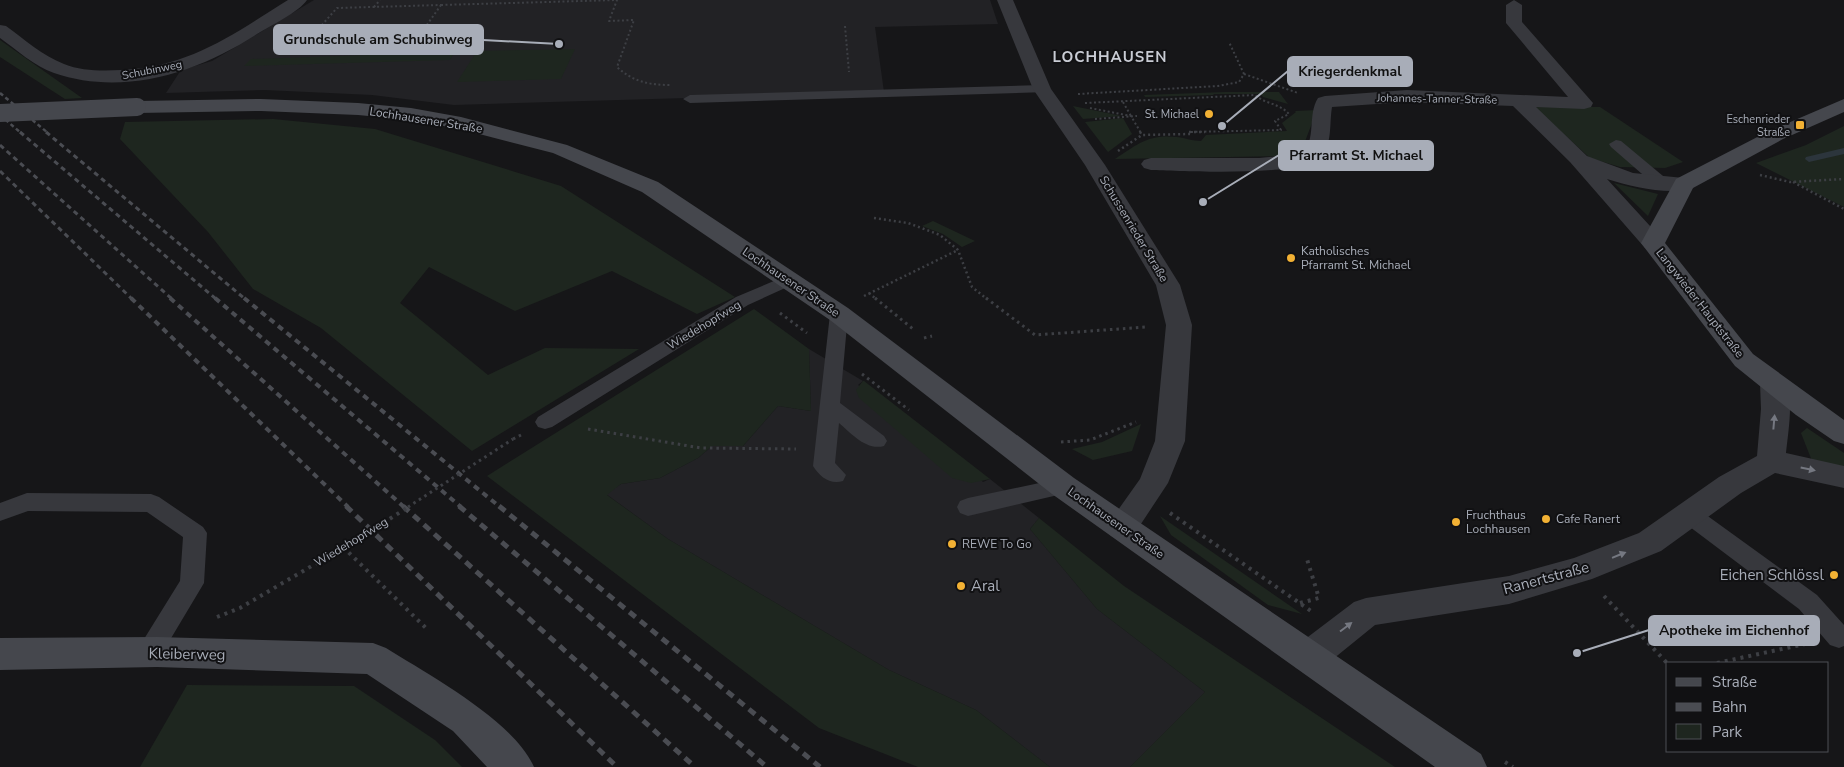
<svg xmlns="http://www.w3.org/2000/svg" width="1844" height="767" font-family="'Nunito Sans',sans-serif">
	<rect width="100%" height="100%" fill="#161618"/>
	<g fill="#222225">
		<path d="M 314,0 L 990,0 L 998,24 L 875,27 L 884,92 L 454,105 L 372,95 L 265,90 L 166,93 L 181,70 L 212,61 Z"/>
		<path d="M 809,349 L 863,381 L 858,385 L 983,482 L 990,479 L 1039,518 L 1030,529 L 1097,609 L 1205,692 L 1130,767 L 1050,767 L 976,710 L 889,670 L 668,539 L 606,494 L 621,484 L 660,478 L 698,458 L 712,446 L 743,446 L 778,406 L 811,411 Z"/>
	</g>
	<g fill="#1e261f">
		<path d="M 0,40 L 82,98 L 65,99 L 0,57 Z"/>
		<path d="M 575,49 L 561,79 L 457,82 L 477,51 Z"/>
		<path d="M 455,52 L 450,60 L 244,66 L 251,59 Z"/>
		<path d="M 1225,92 L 1279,92 L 1288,104 L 1263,97 L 1261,94 L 1213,94 L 1214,95 L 1145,97 L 1144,95 Z"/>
		<path d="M 1073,106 L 1122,116 L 1083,119 Z"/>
		<path d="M 1534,107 L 1600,107 L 1683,162 L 1665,168 L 1620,167 L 1590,158 Z"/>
		<path d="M 1317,110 L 1301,152 L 1282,156 L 1115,159 C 1138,144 1148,134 1177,137 C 1186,138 1192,141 1201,141 L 1206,135 L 1287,131 L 1282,123 L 1296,112 L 1295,111 Z"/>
		<path d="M 1123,118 L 1132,134 L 1108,152 L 1085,122 Z"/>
		<path d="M 273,119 L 375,129 L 561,186 L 735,297 L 697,314 L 612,271 L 515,311 L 429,267 L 400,303 L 488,375 L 545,348 L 639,349 L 472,451 L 321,328 L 253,289 L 208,232 L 120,139 L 125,122 Z"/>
		<path d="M 1844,126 L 1844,207 L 1756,163 L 1806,145 Z"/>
		<path d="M 1614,183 L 1658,194 L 1648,216 Z"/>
		<path d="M 933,221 L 975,241 L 962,247 L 943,234 L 922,226 Z"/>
		<path d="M 754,309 L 809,349 L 811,411 L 778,406 L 743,446 L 712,446 L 698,458 L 660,478 L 621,484 L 607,495 L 668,539 L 889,670 L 976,710 L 1050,767 L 918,767 L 819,728 L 487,476 Z"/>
		<path d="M 863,381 L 864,381 L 990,479 L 971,483 L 952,478 L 859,398 L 856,390 Z"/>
		<path d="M 1141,424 L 1132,451 L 1093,460 L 1072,449 L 1102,442 Z"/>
		<path d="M 1807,428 L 1844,453 L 1844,467 L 1812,461 L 1801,433 Z"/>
		<path d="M 1160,516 L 1302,614 L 1268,605 L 1171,535 Z"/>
		<path d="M 1039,518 L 1124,586 L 1395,767 L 1130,767 L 1205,692 L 1097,609 L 1030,529 Z"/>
		<path d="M 187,685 L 354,686 L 435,740 L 462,767 L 140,767 Z"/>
	</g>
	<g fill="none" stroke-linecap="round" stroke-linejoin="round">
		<path fill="#2c353c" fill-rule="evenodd" d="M 1844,148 L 1844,154 L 1809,162 L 1805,159 L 1806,157 Z"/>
		<g stroke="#3d3f44" stroke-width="2" stroke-dasharray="2 2.5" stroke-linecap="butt">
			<path d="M 441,5 L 617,0 L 609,21 L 634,20 L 617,67 C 633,82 650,85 671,85"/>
			<path d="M 441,5 L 409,50 L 296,54 L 337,8 Z"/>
			<path d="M 374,7 L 380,0"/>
			<path d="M 845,26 L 849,72"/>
			<path d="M 1244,74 L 1298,93"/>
			<path d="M 1078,94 L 1218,86 L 1239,82 L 1244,74 L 1229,42"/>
			<path d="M 1123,102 L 1131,116"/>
			<path d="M 1085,103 L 1255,95 C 1265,104 1279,103 1289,114 L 1275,121 L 1281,130 L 1189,132"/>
			<path d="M 1090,108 L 1131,116 L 1141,133"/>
			<path d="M 1095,119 L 1137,116"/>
		</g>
		<g stroke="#3d3f44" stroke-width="2.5" stroke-dasharray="2 3" stroke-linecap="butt">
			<path d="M 1140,132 L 1142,135"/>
			<path d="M 1189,132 L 1205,132"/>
			<path d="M 1118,151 L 1142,135 L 1190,134"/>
			<path d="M 1760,175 L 1790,182 L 1844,179"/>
			<path d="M 1793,182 L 1844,209"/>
			<path d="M 874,218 L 908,223 L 940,235 L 958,250 L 972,287 L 987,299"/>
			<path d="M 869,293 L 876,299"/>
			<path d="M 864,296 L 958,250"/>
		</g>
		<g stroke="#3d3f44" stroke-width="3" stroke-dasharray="2.5 4" stroke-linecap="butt">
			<path d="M 875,298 L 913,329"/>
			<path d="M 986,298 L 1035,335 L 1146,327"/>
			<path d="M 780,313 L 807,333"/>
			<path d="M 924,338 L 932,336"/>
			<path d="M 862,374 L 909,410"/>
			<path d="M 588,429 L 701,448 L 796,449"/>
			<path d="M 513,439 L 521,435"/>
			<path d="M 1061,442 L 1090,440 L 1136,422"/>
		</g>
		<g stroke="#3d3f44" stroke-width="4" stroke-dasharray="3 5" stroke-linecap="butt">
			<path d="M 1170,513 L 1311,611"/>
			<path d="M 343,547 L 427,629"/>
			<path d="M 1604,596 L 1668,664"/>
			<path d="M 1300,603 L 1319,598 L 1306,556"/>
			<path d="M 217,617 L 240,608 L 356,540"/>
			<path d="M 1717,663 L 1805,644"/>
			<path d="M 1505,762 L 1513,767"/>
		</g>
		<g fill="#37383d" fill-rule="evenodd">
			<path d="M 1042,85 L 1047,86 L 1049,89 L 1047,92 L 690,103 L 683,99 L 690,95 Z"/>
			<path d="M 1616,140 L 1621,141 L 1669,181 L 1671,184 L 1669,187 L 1657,187 L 1611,147 L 1609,144 Z"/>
			<path d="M 788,275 L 794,276 L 797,280 L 794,284 L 748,305 L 552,427 L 545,429 L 538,427 L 535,422 L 538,417 L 736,297 Z"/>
			<path d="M 839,308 L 846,310 L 848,314 L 840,403 L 884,436 L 887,441 L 884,446 C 866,451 851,433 839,423 L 835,463 L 846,475 L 843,481 C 830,485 820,477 813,466 L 830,314 L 832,310 Z"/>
			<path d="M 1063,478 L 1071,480 L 1074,486 L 1071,492 L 968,516 L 960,513 L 957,507 L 960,501 L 968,498 Z"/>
			<path d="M 27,493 L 151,494 L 159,497 L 203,527 L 207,533 L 204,583 L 158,660 L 149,663 L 140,660 L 136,652 L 180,581 L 183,537 L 147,512 L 28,511 L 0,521 L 0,503 Z"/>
			<path d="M 1690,506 L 1698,509 L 1817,595 L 1844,625 L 1844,646 L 1839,648 L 1830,645 L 1799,609 L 1682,521 L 1679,515 L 1682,509 Z"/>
		</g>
		<g fill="#37383d" fill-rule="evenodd">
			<path d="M 288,0 L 307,0 C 299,12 270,26 257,34 C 198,72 124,97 54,73 C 34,66 17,50 0,38 L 0,25 L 6,26 C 24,39 43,56 64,64 C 81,71 102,71 121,70 C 191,66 230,36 288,0 Z"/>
			<path d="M 997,0 L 1013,0 L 1051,89 L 1105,165 L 1180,285 L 1192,325 L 1185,441 L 1168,483 L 1133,536 L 1122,539 L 1111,536 L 1106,527 L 1140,479 L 1155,441 L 1166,325 L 1156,285 L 1085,165 L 1033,89 Z"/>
			<path d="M 1514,0 L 1522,5 L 1522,22 L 1593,103 L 1591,107 L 1584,109 L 1536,107 L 1587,156 L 1633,173 L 1684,178 L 1692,179 L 1695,184 L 1692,189 C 1665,195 1633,187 1607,179 L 1661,238 L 1665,243 L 1661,248 L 1653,250 L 1645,248 L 1570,162 L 1513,106 L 1407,102 L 1332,107 C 1329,125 1333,144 1320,158 C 1304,177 1180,171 1151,170 L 1144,168 L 1141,164 L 1144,160 L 1151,158 L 1259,158 L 1302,154 C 1317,139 1307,115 1318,98 L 1325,96 L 1407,90 L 1568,97 L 1506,23 L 1506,5 Z"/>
			<path d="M 1774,374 L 1784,377 C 1795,394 1788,433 1786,453 L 1844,466 L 1844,488 L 1775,473 L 1741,493 L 1661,551 L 1592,579 L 1509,604 L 1375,625 L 1322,668 L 1309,673 L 1296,668 L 1291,657 L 1296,646 L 1354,602 L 1366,598 L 1509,576 L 1574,558 L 1639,533 L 1719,477 L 1757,456 L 1761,409 L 1760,383 L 1764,377 Z"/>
		</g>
		<g fill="#45474d" fill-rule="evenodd">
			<path d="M 261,99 L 358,103 L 411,108 L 461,117 L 567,145 L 658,182 L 848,308 L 1074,478 L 1481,754 L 1487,767 L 1435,767 L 1052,494 L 830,320 L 642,192 L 553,153 L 460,129 L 411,120 L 358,115 L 261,111 L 137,113 L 130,111 L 127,107 L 130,103 L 137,101 Z"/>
			<path d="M 1844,99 L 1844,112 L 1783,139 L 1693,188 L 1665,243 L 1753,354 L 1844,420 L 1844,444 L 1834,441 L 1796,415 L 1735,366 L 1641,243 L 1676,179 L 1769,131 Z"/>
			<path d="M 157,637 L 373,643 L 386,648 C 429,675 513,720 534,767 L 487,767 L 453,731 L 367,674 L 157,667 L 0,670 L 0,638 Z"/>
		</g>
		<g stroke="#4a4c52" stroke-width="2.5" stroke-dasharray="4 3" stroke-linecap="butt">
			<path d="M 0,93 L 48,133"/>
			<path d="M 0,115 L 21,133"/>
		</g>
		<g stroke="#4a4c52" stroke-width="3" stroke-dasharray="5 4" stroke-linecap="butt">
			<path d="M 20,132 L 216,299"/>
			<path d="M 46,132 L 245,299"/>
			<path d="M 0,145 L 172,299"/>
			<path d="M 0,171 L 132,299"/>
		</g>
		<g stroke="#4a4c52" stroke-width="4" stroke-dasharray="6 5" stroke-linecap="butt">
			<path d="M 131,298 L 348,507"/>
			<path d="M 170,298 L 404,507"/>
			<path d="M 215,298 L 461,507"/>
			<path d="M 244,298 L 500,507"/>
		</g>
		<g stroke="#4a4c52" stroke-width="5" stroke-dasharray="8 6" stroke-linecap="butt">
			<path d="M 346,506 L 617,767"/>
			<path d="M 403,506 L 695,767"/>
			<path d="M 459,506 L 767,767"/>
			<path d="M 499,506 L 820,767"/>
		</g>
		<path stroke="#3d3f44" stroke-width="3" stroke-dasharray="2.5 4" stroke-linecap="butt" d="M 408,507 L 513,439"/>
		<path stroke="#3d3f44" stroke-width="4" stroke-dasharray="3 5" stroke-linecap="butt" d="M 356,540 L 410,506"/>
		<path stroke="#45474d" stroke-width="18" d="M 0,113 L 137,107"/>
	</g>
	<defs><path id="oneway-solid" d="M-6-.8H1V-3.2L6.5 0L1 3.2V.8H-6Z" transform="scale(1.25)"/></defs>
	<g fill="#757881">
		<use href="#oneway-solid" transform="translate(1774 422) rotate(-85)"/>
		<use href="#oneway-solid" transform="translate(1808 469) rotate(12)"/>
		<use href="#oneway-solid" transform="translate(1619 555) rotate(-22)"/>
		<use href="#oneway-solid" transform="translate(1346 627) rotate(-37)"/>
	</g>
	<g fill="#f2b134" stroke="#111113" stroke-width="2">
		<circle cx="1209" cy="114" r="5"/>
		<rect x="1795" y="120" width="10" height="10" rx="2.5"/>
		<circle cx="1291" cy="258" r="5"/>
		<circle cx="1546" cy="519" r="5"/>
		<circle cx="1456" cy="522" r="5"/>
		<circle cx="952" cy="544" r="5"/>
		<circle cx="1834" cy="575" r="5"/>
		<circle cx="961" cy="586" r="5"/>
	</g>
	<g text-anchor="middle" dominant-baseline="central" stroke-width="4" stroke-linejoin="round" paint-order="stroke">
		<g font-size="11" fill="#a8adb8" stroke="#111113">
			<text transform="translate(152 70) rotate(-11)">Schubinweg</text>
			<text transform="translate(1437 99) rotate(1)">Johannes-Tanner-Straße</text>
		</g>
		<g font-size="11" fill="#a8adb8" stroke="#111113" text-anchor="end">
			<text x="1199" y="114">St. Michael</text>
			<text x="1790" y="119">Eschenrieder<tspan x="1790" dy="13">Straße</tspan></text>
		</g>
		<g font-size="12" fill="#a8adb8" stroke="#111113">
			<text transform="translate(426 120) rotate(9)">Lochhausener Straße</text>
			<text transform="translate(1134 229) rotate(59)">Schussenrieder Straße</text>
			<text transform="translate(791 282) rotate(34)">Lochhausener Straße</text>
			<text transform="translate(1700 303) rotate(52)">Langwieder Hauptstraße</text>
			<text transform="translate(704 325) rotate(-31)">Wiedehopfweg</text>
			<text transform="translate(1116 523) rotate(35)">Lochhausener Straße</text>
			<text transform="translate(351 542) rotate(-31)">Wiedehopfweg</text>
		</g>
		<g font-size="12" fill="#a8adb8" stroke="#111113" text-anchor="start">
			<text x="1301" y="251">Katholisches<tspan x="1301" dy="14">Pfarramt St. Michael</tspan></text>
			<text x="1466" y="515">Fruchthaus<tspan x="1466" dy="14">Lochhausen</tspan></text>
			<text x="1556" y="519">Cafe Ranert</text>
			<text x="962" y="544">REWE To Go</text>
		</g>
		<g font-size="15" font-weight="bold" letter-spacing="1" fill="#c9ccd4" stroke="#111113">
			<text x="1110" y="57">LOCHHAUSEN</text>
		</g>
		<g font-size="15" fill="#a8adb8" stroke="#111113" text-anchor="end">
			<text x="1824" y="575">Eichen Schlössl</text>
			<text x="971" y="586" text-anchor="start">Aral</text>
		</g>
		<g font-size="15" fill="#a8adb8" stroke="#111113">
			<text transform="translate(1546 578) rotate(-15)">Ranertstraße</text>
			<text transform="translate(187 654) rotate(1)">Kleiberweg</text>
		</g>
	</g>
	<path fill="none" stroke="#a8adb8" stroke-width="2" d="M559 44L483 40M1222 126L1288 71M1203 202L1279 155M1577 653L1649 630"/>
	<g fill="#a8adb8" stroke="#111113" stroke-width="2">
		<circle cx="559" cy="44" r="5"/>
		<circle cx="1222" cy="126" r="5"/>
		<circle cx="1203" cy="202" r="5"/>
		<circle cx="1577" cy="653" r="5"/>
	</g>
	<g fill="#a8adb8" stroke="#a8adb8" stroke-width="2">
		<rect x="274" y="25" width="209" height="29" rx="5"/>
		<rect x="1288" y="57" width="124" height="29" rx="5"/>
		<rect x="1279" y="141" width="154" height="29" rx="5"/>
		<rect x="1649" y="616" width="170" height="29" rx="5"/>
	</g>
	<g font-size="14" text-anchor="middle" font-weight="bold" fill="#111">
		<text x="378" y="44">Grundschule am Schubinweg</text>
		<text x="1350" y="76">Kriegerdenkmal</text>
		<text x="1356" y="160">Pfarramt St. Michael</text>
		<text x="1734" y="635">Apotheke im Eichenhof</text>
	</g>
	<rect x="1666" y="662" width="162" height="90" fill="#111113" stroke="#4d4f55"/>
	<rect x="1676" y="678" width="25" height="8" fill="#45474d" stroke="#4d4f55"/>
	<text x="1712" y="687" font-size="15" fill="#a8adb8">Straße</text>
	<rect x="1676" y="703" width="25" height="8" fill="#4a4c52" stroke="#4d4f55"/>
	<text x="1712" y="712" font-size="15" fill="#a8adb8">Bahn</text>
	<rect x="1676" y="724" width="25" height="15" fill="#1e261f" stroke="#4d4f55"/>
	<text x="1712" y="737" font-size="15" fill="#a8adb8">Park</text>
</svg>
